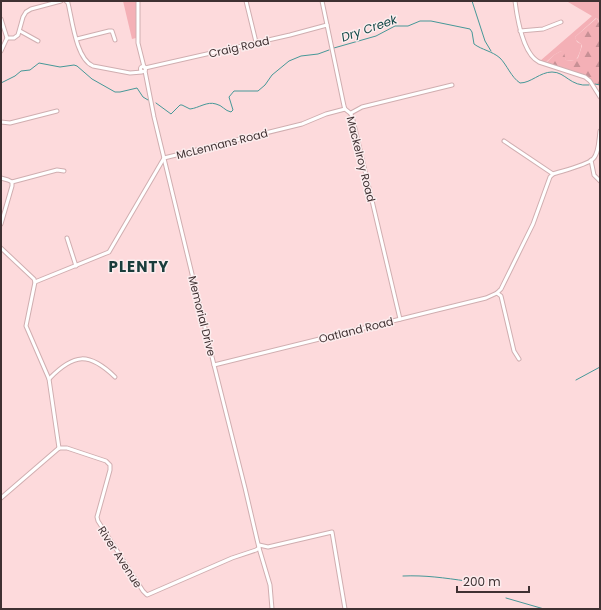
<svg xmlns="http://www.w3.org/2000/svg" width="601" height="610" font-family="Poppins,sans-serif">
	<defs>
		<pattern id="forest-firs" width="22" height="20" patternUnits="userSpaceOnUse"><rect width="22" height="20" fill="#f4b0b6"/><path d="M5 1l3.5 6h-7zM16 11l3.5 6h-7z" fill="#c79095"/></pattern>
	</defs>
	<rect width="100%" height="100%" fill="#fddadc"/>
	<g fill="#f4b0b6">
		<path d="M 123,1 L 137,1 L 136,38 L 132,39 Z"/>
		<path d="M 568,1 L 600,1 L 600,26 L 598,19 L 596,18 L 575,37 L 577,42 L 581,44 C 582,48 578,58 575,61 L 566,60 L 561,51 L 554,55 L 545,63 L 540,61 L 592,16 L 568,2 Z"/>
	</g>
	<path fill="url(#forest-firs)" d="M 597,18 L 600,26 L 600,85 L 593,84 L 590,80 L 546,63 L 554,55 L 561,51 L 564,53 L 566,60 L 573,61 L 578,58 L 582,46 L 581,44 L 576,40 L 575,37 Z"/>
	<g fill="none" stroke-linecap="round" stroke-linejoin="round">
		<g stroke="#469898" stroke-width="1">
			<path d="M 472,1 L 485,41 L 491,51"/>
			<path d="M 334,48 L 376,36 L 395,26 L 408,26 L 420,21 L 431,21 L 470,29 L 472,32 L 474,44 C 482,50 492,51 500,58 C 507,65 511,77 520,83 C 531,83 540,72 552,72 C 566,72 570,87 589,85"/>
			<path d="M 1,83 L 15,76 L 21,71 L 30,70 L 39,63 L 60,67 L 74,65 L 77,66 L 92,79 L 115,92 L 120,92 L 137,88 L 143,97 L 148,100"/>
			<path d="M 595,84 L 600,85"/>
			<path d="M 156,103 L 171,114 L 180,105 L 182,105 L 190,109 C 199,108 207,101 216,104 C 222,105 225,111 231,112 L 233,110 L 229,97 L 234,91 L 258,91 L 265,85 L 272,75 L 289,61 L 301,56 L 318,54 L 329,50"/>
			<path d="M 576,380 L 600,367"/>
			<path d="M 403,576 C 425,575 445,578 466,581"/>
			<path d="M 506,598 L 544,609"/>
		</g>
		<g stroke="#d0aeb0" stroke-width="5">
			<g id="minor">
				<path d="M 66,1 L 68,3 C 72,19 76,59 93,66 L 130,73 L 142,72"/>
				<path d="M 138,1 L 138,43 L 144,67"/>
				<path d="M 246,1 L 256,42"/>
				<path d="M 322,1 L 344,106 L 345,109 L 350,113 L 352,116 L 400,319"/>
				<path d="M 515,1 C 517,17 523,54 539,62 L 585,77 L 590,81 L 600,97"/>
				<path d="M 1,19 L 7,38 L 1,51"/>
				<path d="M 20,31 L 38,41"/>
				<path d="M 520,31 L 543,29 L 561,22"/>
				<path d="M 7,38 L 14,38 L 18,35 L 23,17 L 26,12 L 31,9 L 61,1"/>
				<path d="M 77,39 L 109,31 L 112,31 L 115,40"/>
				<circle cx="143" cy="69" r="2.5"/>
				<path d="M 145,68 L 290,35 L 327,25"/>
				<path d="M 145,71 L 154,117 L 214,365 L 245,488 L 259,548 L 270,585 L 272,609"/>
				<path d="M 351,113 L 362,107 L 452,85"/>
				<path d="M 1,122 L 10,123 L 57,111"/>
				<path d="M 504,141 L 553,174"/>
				<path d="M 591,160 L 594,175 L 600,181"/>
				<path d="M 1,178 L 8,180 L 12,182 L 12,186 L 1,224"/>
				<path d="M 12,182 L 57,170 L 64,171"/>
				<path d="M 67,238 L 76,266"/>
				<path d="M 1,248 L 34,279 L 35,282 L 26,326 L 49,379 L 59,448"/>
				<path d="M 35,282 L 109,252 L 164,158 L 302,124 L 326,114 L 345,109"/>
				<path d="M 497,293 L 501,296 L 514,351 L 519,359"/>
				<path d="M 214,365 L 486,298 L 497,293 L 501,289 L 533,224 L 550,177 L 553,174 C 562,171 587,165 593,159 C 599,153 599,139 600,131"/>
				<path d="M 49,379 C 74,353 89,352 115,377"/>
				<path d="M 59,448 L 67,448 L 106,461 L 110,465 L 110,470 L 97,517 L 98,521 L 143,591 L 147,595 L 232,558 L 256,550 L 259,548"/>
				<path d="M 1,498 L 59,448"/>
				<path d="M 259,545 L 268,547 L 332,532 L 345,609"/>
			</g>
		</g>
		<use href="#minor" stroke="#fff" stroke-width="3"/>
	</g>
	<g text-anchor="middle" dominant-baseline="central" stroke-width="3" stroke-linejoin="round" paint-order="stroke">
		<g font-size="11" fill="#3f3132" stroke="#fcedee">
			<text transform="translate(239 47) rotate(-13)">Craig Road</text>
			<text transform="translate(222 144) rotate(-14)">McLennans Road</text>
			<text transform="translate(361 159) rotate(76)">Mackelroy Road</text>
			<text transform="translate(202 316) rotate(76)">Memorial Drive</text>
			<text transform="translate(356 330) rotate(-14)">Oatland Road</text>
			<text transform="translate(120 557) rotate(57)">River Avenue</text>
		</g>
		<g font-size="12" font-style="italic" fill="#124948" stroke="#fcedee">
			<text transform="translate(369 28) rotate(-19)">Dry Creek</text>
		</g>
		<g font-size="15" font-weight="bold" letter-spacing="1" fill="#1a3d3c" stroke="#fcedee">
			<text x="139" y="266">PLENTY</text>
		</g>
	</g>
	<rect width="601" height="610" fill="none" stroke="#3f3132" stroke-width="4"/>
	<path d="M457 586v6h72v-6" fill="none" stroke="#3f3132" stroke-width="2"/>
	<text x="463" y="586" font-size="12" fill="#3f3132" stroke="#fcedee" stroke-width="3" paint-order="stroke">200 m</text>
</svg>
